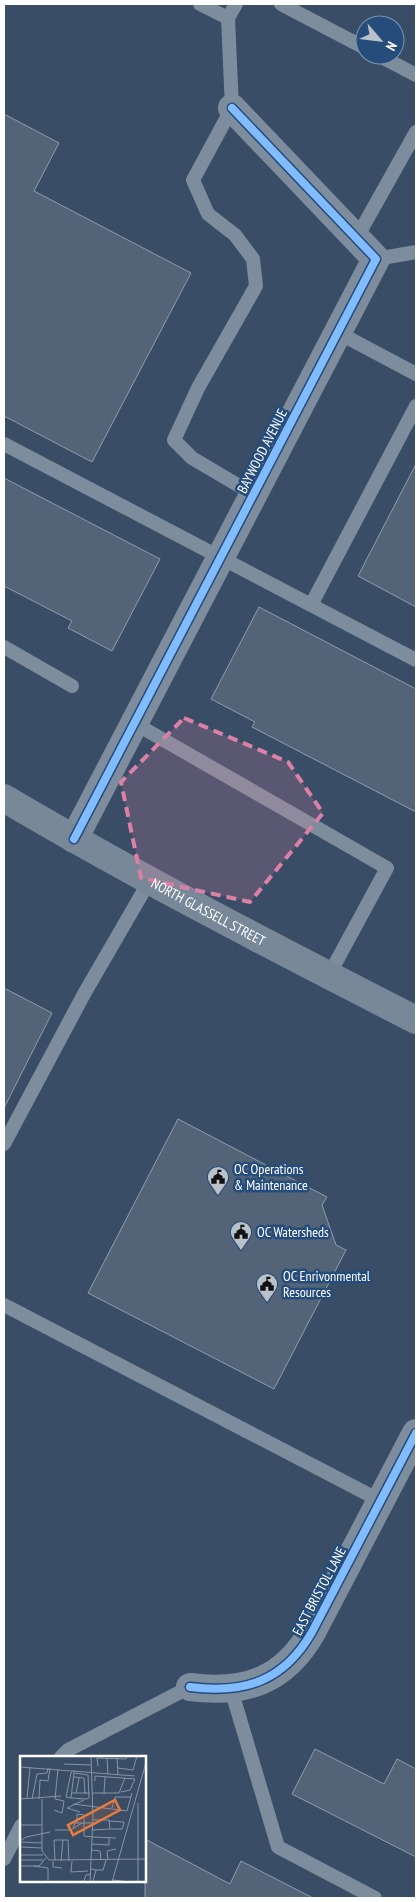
<svg xmlns="http://www.w3.org/2000/svg" width="420" height="1902" font-family="'PT Sans Narrow',sans-serif">
	<rect width="100%" height="100%" fill="#394d66"/>
	<g fill="#536478" stroke="#909dac">
		<path d="M 4,114 L 59,143 L 34,191 L 191,273 L 92,462 L 4,416 Z"/>
		<path d="M 416,464 L 416,607 L 358,576 Z"/>
		<path d="M 4,478 L 160,559 L 112,651 L 68,628 L 72,621 L 4,586 Z"/>
		<path d="M 259,607 L 416,689 L 416,812 L 252,727 L 255,722 L 211,699 Z"/>
		<path d="M 4,988 L 52,1013 L 4,1108 Z"/>
		<path d="M 178,1119 L 327,1197 L 322,1205 L 336,1245 L 346,1250 L 274,1389 L 88,1293 Z"/>
		<path d="M 315,1749 L 384,1784 L 397,1759 L 416,1769 L 416,1857 L 292,1794 Z"/>
		<path d="M 145,1839 L 230,1884 L 241,1861 L 313,1898 L 145,1898 Z"/>
	</g>
	<g fill="none" stroke-linecap="round" stroke-linejoin="round">
		<g stroke="#7d8d9d" stroke-width="14">
			<path d="M 200,4 L 228,18"/>
			<path d="M 236,4 L 228,18 L 232,108 L 193,180 L 208,214 L 235,235 L 253,259 L 256,286 L 198,388 L 174,440 L 192,458 L 253,494"/>
			<path d="M 281,4 L 365,48"/>
			<path d="M 378,55 L 416,75"/>
			<path d="M 356,239 L 416,132"/>
			<path d="M 376,259 L 416,252"/>
			<path d="M 337,332 L 416,374"/>
			<path d="M 4,444 L 416,660"/>
			<path d="M 311,605 L 416,406"/>
			<path d="M 4,647 L 72,686"/>
			<path d="M 134,723 L 387,868 L 329,975"/>
			<path d="M 4,1144 L 84,994 L 150,880"/>
			<path d="M 4,1305 L 381,1501"/>
			<path d="M 231,1689 L 278,1847 L 375,1898"/>
			<path d="M 61,1757 L 68,1750 L 190,1687"/>
			<path d="M 4,1859 L 21,1826"/>
		</g>
		<g stroke="#7d8d9d" stroke-width="28">
			<path d="M 74,839 L 376,259 L 232,108"/>
			<path d="M 190,1687 C 245,1694 284,1681 312,1632 L 416,1433"/>
		</g>
		<path stroke="#798899" stroke-width="28" id="s1" d="M 4,798 C 138,877 277,949 416,1020"/>
		<g stroke="#254c7a" stroke-width="11">
			<g id="cycleway">
				<path d="M 74,839 L 376,259 L 232,108"/>
				<path d="M 190,1687 C 245,1694 284,1681 312,1632 L 416,1433"/>
			</g>
		</g>
		<use href="#cycleway" stroke="#80bcff" stroke-width="8"/>
	</g>
	<path fill="#dd80a5" fill-opacity="0.2" stroke="#dd80a5" stroke-width="4" stroke-dasharray="10 6" stroke-linejoin="round" d="M 184,718 L 288,762 L 323,813 L 250,902 L 141,878 L 121,782 Z"/>
	<defs>
		<g id="civic-pin" transform="scale(1.125)"><path d="M0 17L-7.5 6A9.5 9.5 0 1 1 7.5 6Z" fill="#bac1c9" stroke="#254c7a"/><path d="M-.6-6.5H3V-4.5H.6V-3L4-1V1h2V6H-6V1h2V-1L-.6-3ZM-1.2 2.5V6h2.4V2.5Z" fill="#111"/></g>
	</defs>
	<g fill-rule="evenodd">
		<use href="#civic-pin" x="218" y="1177"/>
		<use href="#civic-pin" x="241" y="1232"/>
		<use href="#civic-pin" x="267" y="1284"/>
	</g>
	<g text-anchor="middle" dominant-baseline="central" stroke-width="5" stroke-linejoin="round" paint-order="stroke">
		<g font-size="14" fill="#fff" stroke="#254c7a">
			<text transform="translate(262 451) rotate(-63)">BAYWOOD AVENUE</text>
			<text stroke="none"><textPath href="#s1" startOffset="234">NORTH GLASSELL STREET</textPath></text>
			<text transform="translate(319 1591) rotate(-62)">EAST BRISTOL LANE</text>
		</g>
		<g font-size="14" fill="#fff" stroke="#254c7a" text-anchor="start">
			<text x="234" y="1169">OC Operations<tspan x="234" dy="16">&amp; Maintenance</tspan></text>
			<text x="257" y="1232">OC Watersheds</text>
			<text x="283" y="1276">OC Enrivonmental<tspan x="283" dy="16">Resources</tspan></text>
		</g>
	</g>
	<g transform="translate(20 1756)">
		<rect width="126" height="126" fill="#394d66"/>
		<path fill="none" stroke="#8894a3" stroke-width="1" d="M 87,2 L 88,18M 97,2 L 98,18M 44,8 L 71,9M 78,10 L 77,2 L 106,3 L 107,0M 0,11 L 115,20M 98,12 L 113,14 L 117,0M 54,21 L 64,22 L 65,38M 75,25 L 75,20 L 115,23 L 110,34 L 101,36M 52,37 L 70,37M 56,37 L 59,22M 72,37 L 99,37 L 105,22M 84,38 L 85,21M 51,42 L 54,17 L 68,19 L 69,42 L 66,43 L 52,42 L 51,42 L 46,41 L 51,17 L 55,14M 0,43 L 41,40M 7,43 L 10,11M 12,43 L 17,18 L 27,17 L 28,12M 19,43 L 20,24 L 28,25 L 30,12M 22,43 L 22,95 L 29,104 L 127,103M 35,43 L 38,13M 118,47 L 118,126M 53,48 L 107,55 L 112,37M 92,52 L 95,41 L 111,41M 34,54 L 42,57 L 44,45 L 35,43M 60,56 L 47,52 L 64,44M 89,65 L 104,66 L 102,73 L 90,73M 57,67 L 57,58 L 64,59 L 64,80 L 73,81M 0,69 L 22,69M 53,72 L 55,67 L 73,67M 35,74 L 51,74 L 62,67M 73,74 L 90,73 L 89,64 L 73,64M 73,81 L 96,82M 0,85 L 6,81 L 30,76M 0,86 L 22,87M 72,88 L 89,89 L 89,81M 1,91 L 22,92M 72,94 L 80,95 L 81,104M 0,99 L 23,99M 0,104 L 23,104M 35,104 L 34,84 L 43,84M 88,104 L 87,95 L 96,93M 33,105 L 33,111 L 42,112M 41,105 L 43,84 L 48,84 L 49,105M 52,105 L 51,116 L 68,115M 0,110 L 19,110 L 26,102M 14,110 L 28,112 L 28,126M 71,113 L 76,114 L 73,125M 76,114 L 83,114 L 86,104M 93,124 L 110,126M 54,126 L 64,125 L 66,119 L 71,118M 70,126 L 73,61 L 71,0M 92,126 L 127,3"/>
		<path fill="#ed7a3d" fill-opacity="0.15" stroke="#ed7a3d" stroke-width="2.5" d="M 95,44 L 100,54 L 53,79 L 48,69 Z"/>
		<rect width="126" height="126" fill="none" stroke="#fff" stroke-width="2.5"/>
	</g>
	<rect width="420" height="1902" fill="none" stroke="#ffffff" stroke-width="10"/>
	<g transform="translate(380 40) rotate(118)"><circle r="24" fill="#254c7a" stroke="#7c94af"/>
	<path d="M0-4L9 19L0 12L-9 19Z" fill="#bac1c9"/>
	<text y="-8" font-size="14" font-weight="bold" text-anchor="middle" fill="#ffffff">N</text>
	</g>
</svg>
